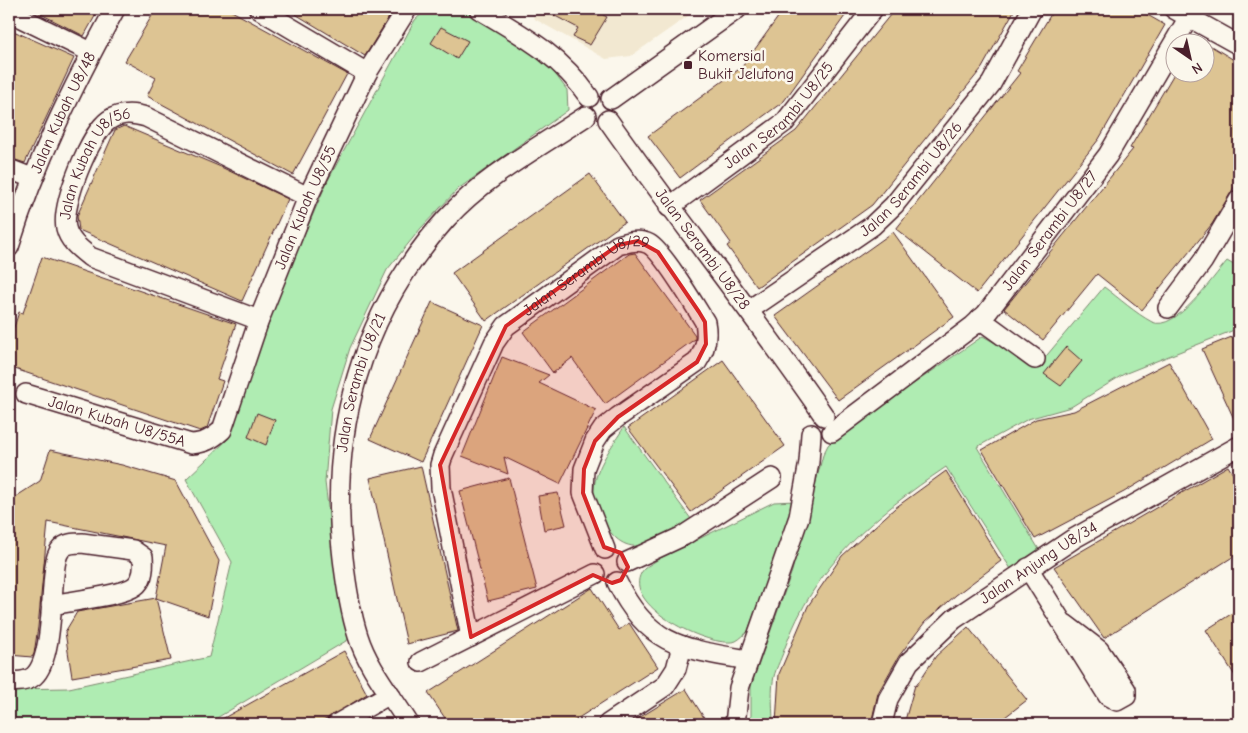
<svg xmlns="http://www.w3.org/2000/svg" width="1248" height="733" font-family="'Comic Neue',sans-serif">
	<rect width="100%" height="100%" fill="#fbf7ec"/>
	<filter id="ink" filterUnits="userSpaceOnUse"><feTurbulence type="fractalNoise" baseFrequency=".02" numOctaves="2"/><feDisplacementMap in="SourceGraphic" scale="10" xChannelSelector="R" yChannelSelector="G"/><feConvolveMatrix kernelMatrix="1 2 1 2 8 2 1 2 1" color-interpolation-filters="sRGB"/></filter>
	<g filter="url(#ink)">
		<path fill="#f2e8d1" d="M 538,9 L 698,9 L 631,56 L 606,59 L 533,18 Z"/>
		<g fill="#afecb2" stroke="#7c866e">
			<path d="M 427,9 L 464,9 L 539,52 L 567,90 L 568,110 L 458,189 L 421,228 L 387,270 L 350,348 L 331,409 L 325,482 L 334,558 L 351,638 L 215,719 L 217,724 L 9,724 L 9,689 L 69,688 L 209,657 L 232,562 L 186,479 L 228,439 L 264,327 L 327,182 L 415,20 Z"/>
			<path d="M 1227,261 L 1239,268 L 1239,328 L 1124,374 L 1071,407 L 1028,419 L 977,447 L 1040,551 L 1011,569 L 946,467 C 874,516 815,564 784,650 C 781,660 774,671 773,682 C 771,695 773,711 773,724 L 751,724 L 751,686 L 792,571 L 823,455 L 828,445 L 842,433 L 983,336 L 1037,367 L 1104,287 C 1119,298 1135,313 1152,322 C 1175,333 1213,277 1227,261 Z"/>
			<path d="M 624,427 L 691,519 C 661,537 632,566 606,526 C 601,517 593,500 594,489 C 595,468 613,445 624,427 Z"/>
			<path d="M 795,501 L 748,631 C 745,634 740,639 736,641 C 711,650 615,603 644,569 C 648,565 655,562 660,558 L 774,502 Z"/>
		</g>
		<g fill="#ddc493" stroke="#4a1f2b">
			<path d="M 31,9 L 99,9 L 84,36 Z"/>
			<path d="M 156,9 L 228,9 L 347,74 L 293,175 L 147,96 L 156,78 L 125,61 Z"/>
			<path d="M 287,9 L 394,9 L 365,56 Z"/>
			<path d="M 542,9 L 592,9 L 607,17 L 590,45 L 573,37 L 578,28 Z"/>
			<path d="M 784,9 L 850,9 L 784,101 L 680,178 L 648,136 L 742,67 Z"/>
			<path d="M 895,9 L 1015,9 L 982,68 L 872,205 L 757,287 L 727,246 L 731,243 L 700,200 L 796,131 Z"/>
			<path d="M 1054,9 L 1137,9 L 1165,25 L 1099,139 L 977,293 L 896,229 L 1020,73 L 1017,71 Z"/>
			<path d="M 441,27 L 468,41 L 457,59 L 431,43 Z"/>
			<path d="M 9,29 L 74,58 L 25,163 L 9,158 Z"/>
			<path d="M 1206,43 L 1239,63 L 1235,70 L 1239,73 L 1239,179 L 1212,224 L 1142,310 L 1097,274 L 1043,340 L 1004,309 L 1133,149 L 1130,148 L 1175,72 L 1206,72 Z"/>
			<path d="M 124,126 L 221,167 L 288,199 L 242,301 L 79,230 L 77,216 L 115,130 Z"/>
			<path d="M 590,174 L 625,222 L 486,321 L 452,273 Z"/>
			<path d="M 893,232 L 954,317 L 838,400 L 775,316 Z"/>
			<path d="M 635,253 L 695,335 L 695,339 L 605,404 L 572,358 L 553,373 L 523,332 L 629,254 Z"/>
			<path d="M 42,257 L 236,324 L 217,379 L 223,381 L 207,428 L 200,431 L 9,367 L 9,342 L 19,312 L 23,313 Z"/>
			<path d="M 432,302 L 483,325 L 421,462 L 370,439 Z"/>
			<path d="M 1239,334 L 1239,430 L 1202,349 Z"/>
			<path d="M 1066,347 L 1082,361 L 1061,386 L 1044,374 Z"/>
			<path d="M 502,357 L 549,375 L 539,383 L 596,410 L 560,484 L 504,457 L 508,474 L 462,456 Z"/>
			<path d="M 723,360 L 785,446 L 691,512 L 628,428 Z"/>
			<path d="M 1169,362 L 1212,439 L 1124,492 L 1035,539 L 982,450 L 1036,419 L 1074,411 Z"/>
			<path d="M 257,413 L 275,420 L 266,445 L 248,437 Z"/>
			<path d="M 50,450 L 122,465 L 176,481 L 219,561 L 208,616 L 156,598 L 166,546 L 48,522 L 38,627 L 34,654 L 32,657 L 9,655 L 9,501 L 40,481 Z"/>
			<path d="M 421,466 L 458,631 L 407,644 L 370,478 Z"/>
			<path d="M 1228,466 L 1239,484 L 1239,553 L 1104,638 L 1054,567 Z"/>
			<path d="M 946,471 L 1001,561 L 956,595 L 925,622 L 899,656 L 878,693 L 871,724 L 776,724 L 779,674 L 808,606 L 842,556 L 895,508 Z"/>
			<path d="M 509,478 L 537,589 L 488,601 L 460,491 Z"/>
			<path d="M 558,493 L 566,525 L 544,530 L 538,496 Z"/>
			<path d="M 592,588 L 619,630 L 629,623 L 658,667 L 569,724 L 449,724 L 428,693 Z"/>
			<path d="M 156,598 L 171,660 L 72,677 L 65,632 L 77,612 Z"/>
			<path d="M 1239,609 L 1239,682 L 1206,630 Z"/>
			<path d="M 968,627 L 1027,700 L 996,724 L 904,724 L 915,685 L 916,686 L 936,656 Z"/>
			<path d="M 344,651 L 367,694 L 327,719 L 317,724 L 213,724 Z"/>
			<path d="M 686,689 L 708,724 L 629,724 Z"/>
		</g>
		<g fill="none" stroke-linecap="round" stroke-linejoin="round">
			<g stroke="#4a1f2b" stroke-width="22">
				<g id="minor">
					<path d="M 259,9 L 367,73"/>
					<path d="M 479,9 C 522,35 559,54 589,97"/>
					<path d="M 1174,9 L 1239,45"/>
					<path d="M 9,12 L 91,52"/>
					<path d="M 611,99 L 737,9"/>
					<path id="s1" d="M 608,120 C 678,220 755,315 824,416"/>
					<path d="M 9,169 L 32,178"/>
					<path id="s2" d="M 669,207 L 785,122 L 873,9"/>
					<path id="s3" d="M 9,247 C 35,163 73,86 115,9"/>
					<path d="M 1168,308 L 1203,261 L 1239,200"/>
					<path id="s4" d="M 749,310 L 872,226 L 894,205 L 991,84 L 1032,9"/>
					<path d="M 980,319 L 1035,359"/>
					<path id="s5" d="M 259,320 L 90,257 C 80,249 69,241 66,228 C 61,205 90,133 109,120 C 121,112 133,113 146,117 L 308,197"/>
					<path id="s6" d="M 26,394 L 191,444 C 205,443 212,439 222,430 L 259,320 L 308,197 L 367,73 L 407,9"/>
					<path id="s7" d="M 832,432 L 973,326 L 986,314 L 1108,155 L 1189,17"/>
					<path d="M 627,562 L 683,536 L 772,478"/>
					<path d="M 1028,568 L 1108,696 L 1117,701 L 1126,696 L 1126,690 L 1099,650 L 1065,624"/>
					<path d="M 617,582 C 648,646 684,649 748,660"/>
					<path id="s8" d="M 471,637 L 441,488 L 440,465 L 443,455 L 494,343 L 506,326 L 618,245 C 628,242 639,239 649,244 C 663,252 695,306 705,322 C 708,337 706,349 697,362 L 618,417 L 603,429 L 595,441 L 584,469 L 583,493 L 605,549"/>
					<path d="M 421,662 L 595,574"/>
					<path d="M 9,681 C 18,682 27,682 34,676 C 52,660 51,599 54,575 C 55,567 55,556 61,549 C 66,543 74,543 82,543 L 133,550 L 143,557 C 144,567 143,580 135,586 C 122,596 69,601 51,605"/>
					<path d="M 337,724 L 390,694"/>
					<path id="s9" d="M 409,724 C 392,696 368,668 358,636 C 350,611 346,584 343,558 C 328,433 361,313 446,219 C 485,176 539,147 586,116"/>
					<path d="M 608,724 L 665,686 L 676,669 L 682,646"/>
					<path d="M 735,724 L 739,688 L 799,517 L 809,462 L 811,434"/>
					<path id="s10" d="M 882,724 L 888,699 L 909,662 L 954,619 L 1073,539 L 1239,446"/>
				</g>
			</g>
			<use href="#minor" stroke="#fbf7ec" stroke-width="19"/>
		</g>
	</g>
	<path fill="#d62828" fill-opacity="0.2" stroke="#d62828" stroke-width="4" stroke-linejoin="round" d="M 638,241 L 658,252 L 699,312 L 705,322 L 706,344 L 697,362 L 618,417 L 595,441 L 584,469 L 583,493 L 604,547 L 621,553 L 628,567 L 621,580 L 612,583 L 593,575 L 471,637 L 440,465 L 506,326 L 618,245 Z"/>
	<rect fill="#4a1f2b" stroke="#fbf7ec" stroke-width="2" x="683" y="60" width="10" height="10" rx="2.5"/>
	<g text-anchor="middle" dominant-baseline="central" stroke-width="5" stroke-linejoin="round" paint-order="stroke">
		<g font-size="16" fill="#4a1f2b" stroke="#fbf7ec" text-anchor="start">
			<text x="698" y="56">Komersial<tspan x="698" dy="18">Bukit Jelutong</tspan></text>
		</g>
		<g font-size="16" fill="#4a1f2b" stroke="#fbf7ec">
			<text stroke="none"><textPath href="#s3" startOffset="145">Jalan Kubah U8/48</textPath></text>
			<text stroke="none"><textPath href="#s2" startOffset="144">Jalan Serambi U8/25</textPath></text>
			<text stroke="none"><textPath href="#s5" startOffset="294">Jalan Kubah U8/56</textPath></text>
			<text stroke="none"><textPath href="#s4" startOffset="210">Jalan Serambi U8/26</textPath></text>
			<text stroke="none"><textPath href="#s6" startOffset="445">Jalan Kubah U8/55</textPath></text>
			<text stroke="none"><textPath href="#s7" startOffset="299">Jalan Serambi U8/27</textPath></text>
			<text stroke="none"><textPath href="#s1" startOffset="160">Jalan Serambi U8/28</textPath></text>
			<text stroke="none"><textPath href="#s8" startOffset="426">Jalan Serambi U8/29</textPath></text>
			<text stroke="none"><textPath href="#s9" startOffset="360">Jalan Serambi U8/21</textPath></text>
			<text stroke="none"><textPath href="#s6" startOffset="95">Jalan Kubah U8/55A</textPath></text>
			<text stroke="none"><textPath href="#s10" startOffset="232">Jalan Anjung U8/34</textPath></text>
		</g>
	</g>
	<rect width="1248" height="733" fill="none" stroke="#fbf7ec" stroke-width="30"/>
	<rect x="15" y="15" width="1218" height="703" fill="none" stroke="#4a1f2b" stroke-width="2" filter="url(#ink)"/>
	<g transform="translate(1190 58) rotate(146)"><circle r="24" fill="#fbf7ec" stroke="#b4a19f"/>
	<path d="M0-4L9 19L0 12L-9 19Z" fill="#4a1f2b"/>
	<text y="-8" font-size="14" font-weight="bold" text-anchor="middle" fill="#4a1f2b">N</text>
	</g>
</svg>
